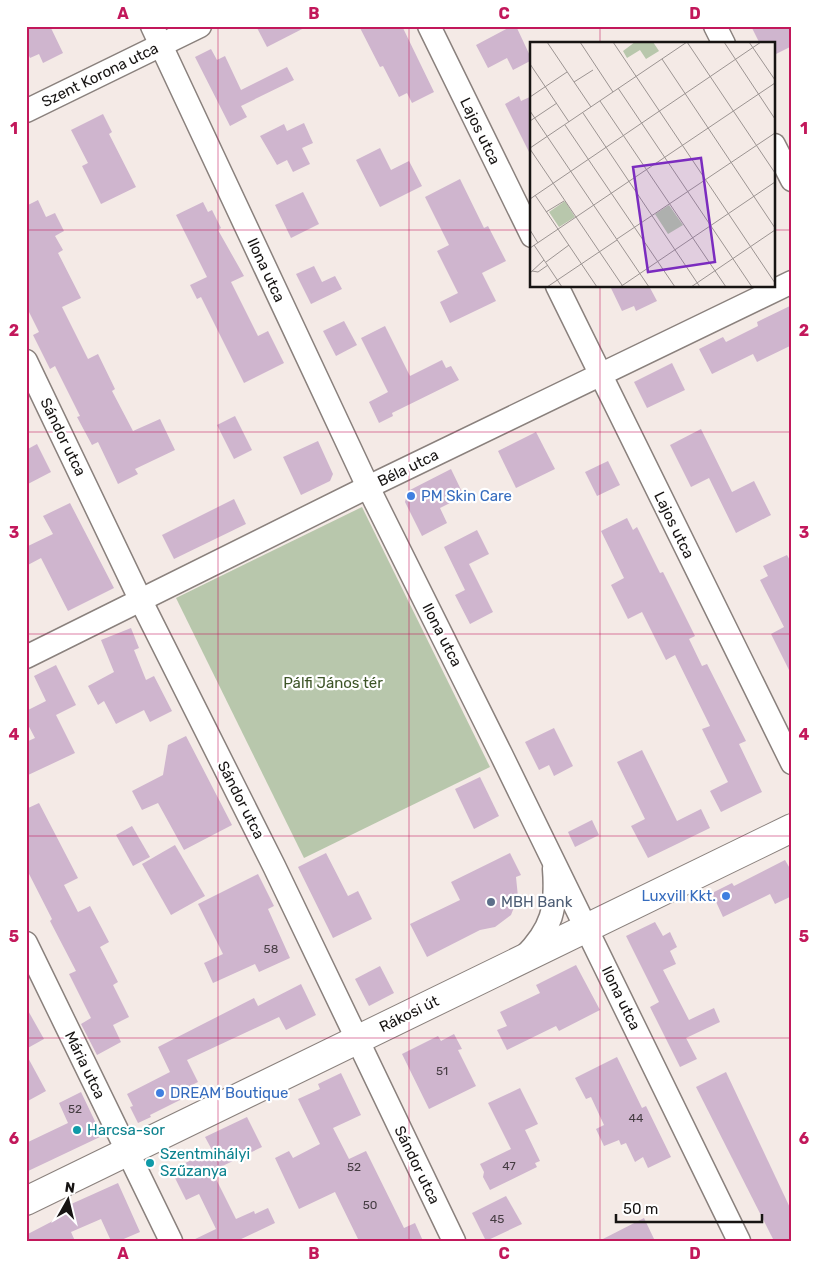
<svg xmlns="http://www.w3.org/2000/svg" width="818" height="1267" font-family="Rubik,sans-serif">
	<rect width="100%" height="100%" fill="#f4eae6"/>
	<path fill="#b8c7ac" d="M 362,507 L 490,767 L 304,858 L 176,598 Z"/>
	<g fill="#cfb5ce">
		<path d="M 26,26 L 50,26 L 63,53 L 43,63 L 39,54 L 30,58 L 26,50 Z"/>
		<path d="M 256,26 L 308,26 L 267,47 Z"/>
		<path d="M 359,26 L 402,26 L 434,92 L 412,103 L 407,93 L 399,97 L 383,66 L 380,67 Z"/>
		<path d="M 512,26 L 516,26 L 532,60 L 513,70 L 507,58 L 488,68 L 476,45 Z"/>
		<path d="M 751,26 L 792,26 L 792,46 L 774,55 L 774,44 L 760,44 Z"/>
		<path d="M 211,49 L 217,60 L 225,56 L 241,90 L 287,67 L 294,80 L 241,106 L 247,117 L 230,126 L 195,57 Z"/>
		<path d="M 519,96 L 521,101 L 532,96 L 532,158 L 505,104 Z"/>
		<path d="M 103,114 L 112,132 L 109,134 L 136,187 L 101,204 L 82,166 L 88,163 L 71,130 Z"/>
		<path d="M 304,123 L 313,143 L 302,148 L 310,164 L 293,172 L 287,160 L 277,165 L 260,136 L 284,124 L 287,131 Z"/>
		<path d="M 380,148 L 391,170 L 409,161 L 422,186 L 380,207 L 356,160 Z"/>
		<path d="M 460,179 L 484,228 L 488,226 L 506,261 L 482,273 L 496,301 L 450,323 L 440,302 L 458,293 L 437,251 L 449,245 L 425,197 Z"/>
		<path d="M 303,192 L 319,224 L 291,238 L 275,205 Z"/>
		<path d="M 38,200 L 46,217 L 55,213 L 64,231 L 55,236 L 63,250 L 58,253 L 81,298 L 62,307 L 88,359 L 98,354 L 115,389 L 112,391 L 133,431 L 160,419 L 175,450 L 135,469 L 138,474 L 118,484 L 98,442 L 92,445 L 77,417 L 80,416 L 55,366 L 50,369 L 33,335 L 39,332 L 26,306 L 26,206 Z"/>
		<path d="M 203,202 L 208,212 L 212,210 L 221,228 L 218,230 L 244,276 L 231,282 L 258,336 L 268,331 L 284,363 L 244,383 L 201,297 L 197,299 L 190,285 L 207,277 L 176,215 Z"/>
		<path d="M 314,266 L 322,282 L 335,276 L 342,289 L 311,304 L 296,274 Z"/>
		<path d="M 610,286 L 649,286 L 657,301 L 636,311 L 634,306 L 622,311 Z"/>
		<path d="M 792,305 L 792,345 L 757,362 L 753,354 L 712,374 L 699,349 L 723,337 L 726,342 L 758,326 L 757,322 Z"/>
		<path d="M 344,321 L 357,345 L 336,356 L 323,331 Z"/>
		<path d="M 385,326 L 410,376 L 442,360 L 446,368 L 451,366 L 459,380 L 392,413 L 393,416 L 379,423 L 369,402 L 388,392 L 361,338 Z"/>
		<path d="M 672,363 L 685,390 L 647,408 L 634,382 Z"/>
		<path d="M 235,416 L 252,450 L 234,459 L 217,425 Z"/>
		<path d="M 701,429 L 732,492 L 754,481 L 771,515 L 736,533 L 709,478 L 691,487 L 670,445 Z"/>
		<path d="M 536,432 L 555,469 L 516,488 L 498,451 Z"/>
		<path d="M 318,441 L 333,474 L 330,481 L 301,495 L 283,457 Z"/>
		<path d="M 37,444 L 51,472 L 26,485 L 26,450 Z"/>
		<path d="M 608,461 L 620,485 L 597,496 L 585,472 Z"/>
		<path d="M 451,469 L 464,496 L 440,508 L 447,523 L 422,536 L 405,502 L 408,491 Z"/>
		<path d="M 234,499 L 246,524 L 174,559 L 162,535 Z"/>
		<path d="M 70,503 L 114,588 L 68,611 L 41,558 L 26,566 L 26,547 L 53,534 L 43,516 Z"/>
		<path d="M 627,518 L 633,530 L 637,527 L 660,573 L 663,572 L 695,636 L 689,639 L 702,666 L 707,664 L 746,741 L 739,744 L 762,792 L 721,812 L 710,791 L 728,782 L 702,729 L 710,726 L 675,655 L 666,660 L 642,612 L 628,619 L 611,585 L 624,578 L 601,531 Z"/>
		<path d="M 477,530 L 489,554 L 469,564 L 493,612 L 470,624 L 455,595 L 465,590 L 444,547 Z"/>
		<path d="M 787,555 L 792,564 L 792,676 L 771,634 L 784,627 L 760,580 L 768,576 L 763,566 Z"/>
		<path d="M 131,628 L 139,648 L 134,650 L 146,680 L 154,676 L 172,711 L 150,722 L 144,710 L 116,724 L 104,701 L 98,705 L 88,686 L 114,672 L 101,640 Z"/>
		<path d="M 56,665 L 76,705 L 56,715 L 75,753 L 26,776 L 26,742 L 35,738 L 26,721 L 26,711 L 46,701 L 34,676 Z"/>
		<path d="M 554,728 L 573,766 L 554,776 L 549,765 L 539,770 L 525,742 Z"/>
		<path d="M 186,736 L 232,825 L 184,850 L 158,803 L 142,810 L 132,791 L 163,775 L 168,745 Z"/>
		<path d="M 642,750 L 677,821 L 701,809 L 710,828 L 648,858 L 631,826 L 645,819 L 617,762 Z"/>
		<path d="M 480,777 L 499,816 L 474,829 L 455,789 Z"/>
		<path d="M 39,803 L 78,878 L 64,885 L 78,912 L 90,906 L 109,942 L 100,947 L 118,982 L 113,985 L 129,1017 L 113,1025 L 121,1042 L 97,1055 L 81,1024 L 91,1018 L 69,974 L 76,971 L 50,921 L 52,919 L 26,868 L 26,809 Z"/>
		<path d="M 592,820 L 599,835 L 575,847 L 568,832 Z"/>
		<path d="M 132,826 L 150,857 L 133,866 L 116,835 Z"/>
		<path d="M 175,845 L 205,896 L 171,915 L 142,864 Z"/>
		<path d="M 326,853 L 348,896 L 358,891 L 372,919 L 333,938 L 298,867 Z"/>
		<path d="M 510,853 L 521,875 L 516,877 L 518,897 L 511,915 L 495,927 L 480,930 L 427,957 L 410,924 L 460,900 L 451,882 Z"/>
		<path d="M 785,860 L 792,872 L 792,896 L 775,904 L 770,894 L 723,917 L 712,893 L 732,883 L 734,886 Z"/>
		<path d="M 258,874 L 274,906 L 268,909 L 290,958 L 259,972 L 255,964 L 213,983 L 204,963 L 223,954 L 198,904 Z"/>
		<path d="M 655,922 L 663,936 L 670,932 L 677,947 L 670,951 L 676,964 L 663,970 L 689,1020 L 714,1008 L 720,1022 L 686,1038 L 697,1059 L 680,1067 L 650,1007 L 659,1002 L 626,936 Z"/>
		<path d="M 576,965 L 600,1010 L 559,1031 L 556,1026 L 507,1050 L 497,1030 L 507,1026 L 500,1012 L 540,993 L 536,985 Z"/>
		<path d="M 380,966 L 394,993 L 369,1006 L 355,979 Z"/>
		<path d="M 301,984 L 316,1015 L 286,1030 L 279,1017 L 187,1060 L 198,1082 L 190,1086 L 194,1093 L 150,1115 L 151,1117 L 138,1123 L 130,1107 L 133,1106 L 127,1094 L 170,1072 L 158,1047 L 254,998 L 258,1006 Z"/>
		<path d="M 26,1007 L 44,1039 L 26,1049 Z"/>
		<path d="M 454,1034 L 462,1049 L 458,1050 L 476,1086 L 429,1109 L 402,1054 L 438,1036 L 441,1041 Z"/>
		<path d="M 26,1054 L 46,1091 L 26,1102 Z"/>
		<path d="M 617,1057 L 642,1108 L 646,1106 L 671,1157 L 648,1168 L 643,1157 L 635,1162 L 626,1143 L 621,1145 L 619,1140 L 604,1146 L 596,1129 L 604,1125 L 591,1097 L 586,1099 L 575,1078 Z"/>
		<path d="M 726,1072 L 792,1212 L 792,1241 L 774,1241 L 696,1087 Z"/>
		<path d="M 341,1073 L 361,1115 L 333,1128 L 349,1159 L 366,1151 L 404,1228 L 415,1223 L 423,1241 L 359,1241 L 335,1192 L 299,1209 L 275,1158 L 289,1151 L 293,1158 L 320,1144 L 298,1099 L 320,1089 L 318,1084 Z"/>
		<path d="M 520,1088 L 538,1124 L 525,1130 L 540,1161 L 535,1163 L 537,1167 L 490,1190 L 483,1177 L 484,1172 L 480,1164 L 511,1149 L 488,1103 Z"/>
		<path d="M 81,1092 L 102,1136 L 26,1172 L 26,1143 L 68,1123 L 59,1103 Z"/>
		<path d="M 247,1117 L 262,1147 L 212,1171 L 236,1219 L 254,1211 L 255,1214 L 268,1208 L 275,1223 L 237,1241 L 191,1241 L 216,1229 L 199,1194 L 186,1200 L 171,1170 L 212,1150 L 205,1137 Z"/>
		<path d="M 118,1183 L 140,1232 L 119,1241 L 111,1241 L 101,1219 L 71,1232 L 75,1241 L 26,1241 L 26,1235 L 72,1211 L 69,1205 Z"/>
		<path d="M 506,1196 L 522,1224 L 486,1241 L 472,1213 Z"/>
		<path d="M 644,1218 L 655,1241 L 599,1241 Z"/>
	</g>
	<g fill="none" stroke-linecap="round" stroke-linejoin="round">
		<g stroke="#8a817d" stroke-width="25">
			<g id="minor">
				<path d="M 152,26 L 368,487 L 501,754 L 739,1241"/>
				<path d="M 429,26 L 532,236"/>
				<path d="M 715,26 L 724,44"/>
				<path d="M 26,111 L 200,26"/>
				<path d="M 774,145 L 792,180"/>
				<path d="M 557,286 L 792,763"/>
				<path d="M 26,361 L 140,599 L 274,866 L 454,1241"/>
				<path d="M 26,657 L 368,487 L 792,282"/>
				<path d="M 26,943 L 171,1241"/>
				<path d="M 524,957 C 552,929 557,908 554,869"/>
			</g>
		</g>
		<g stroke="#8a817d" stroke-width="30">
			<path id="major" d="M 26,1201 L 792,828"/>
		</g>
		<use href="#minor" stroke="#fff" stroke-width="22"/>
		<use href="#major" stroke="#fff" stroke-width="28"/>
	</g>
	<path fill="none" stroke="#c2185b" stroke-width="1" stroke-opacity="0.55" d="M 218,26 L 218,1241M 409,26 L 409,1241M 600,26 L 600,44M 26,230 L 532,230M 774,230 L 792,230M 600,286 L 600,1241M 26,432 L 792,432M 26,634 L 792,634M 26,836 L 792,836M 26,1038 L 792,1038"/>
	<g fill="#3f7fe0" stroke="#fff" stroke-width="2">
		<circle cx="411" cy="496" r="5"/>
		<circle cx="726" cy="896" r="5"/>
		<circle cx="160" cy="1093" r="5"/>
	</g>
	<circle fill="#5c6f8a" stroke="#fff" stroke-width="2" cx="491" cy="902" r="5"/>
	<g fill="#0f9aa8" stroke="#fff" stroke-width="2">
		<circle cx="77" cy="1130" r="5"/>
		<circle cx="150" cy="1163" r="5"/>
	</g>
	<g text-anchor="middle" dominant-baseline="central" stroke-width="4.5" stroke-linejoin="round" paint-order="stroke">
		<g font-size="12" fill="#453c42">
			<text x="271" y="949">58</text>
			<text x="442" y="1071">51</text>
			<text x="75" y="1109">52</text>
			<text x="636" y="1118">44</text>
			<text x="509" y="1166">47</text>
			<text x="354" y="1167">52</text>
			<text x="370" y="1205">50</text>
			<text x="497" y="1219">45</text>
		</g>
		<g font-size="15" fill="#171413" stroke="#fff">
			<text transform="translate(100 75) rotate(-26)">Szent Korona utca</text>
			<text transform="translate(480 131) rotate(64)">Lajos utca</text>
			<text transform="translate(266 270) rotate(65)">Ilona utca</text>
			<text transform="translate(63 437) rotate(64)">Sándor utca</text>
			<text transform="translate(408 468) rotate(-26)">Béla utca</text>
			<text transform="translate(674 525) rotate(64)">Lajos utca</text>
			<text transform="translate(442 635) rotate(63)">Ilona utca</text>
			<text transform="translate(241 800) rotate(63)">Sándor utca</text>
			<text transform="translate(621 998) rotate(64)">Ilona utca</text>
			<text transform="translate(409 1014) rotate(-26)">Rákosi út</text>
			<text transform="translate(85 1065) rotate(64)">Mária utca</text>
			<text transform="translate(417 1165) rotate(64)">Sándor utca</text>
		</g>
		<g font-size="15" fill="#366cbe" stroke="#fff" text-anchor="start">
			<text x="421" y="496">PM Skin Care</text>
			<text x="716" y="896" text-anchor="end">Luxvill Kkt.</text>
			<text x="170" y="1093">DREAM Boutique</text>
		</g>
		<g font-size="15" fill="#3e5528" stroke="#fff">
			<text x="333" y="683">Pálfi János tér</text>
		</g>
		<g font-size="15" fill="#4e5e75" stroke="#fff" text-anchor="start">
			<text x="501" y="902">MBH Bank</text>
		</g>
		<g font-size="15" fill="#0d838f" stroke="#fff" text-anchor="start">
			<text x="87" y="1130">Harcsa-sor</text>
			<text x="160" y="1154">Szentmihályi<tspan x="160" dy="17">Szűzanya</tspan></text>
		</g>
	</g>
	<g transform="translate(530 42)">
		<rect width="245" height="245" fill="#f4eae6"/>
		<path d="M 105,0 L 123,0 L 129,9 L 116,17 L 110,8 L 97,16 L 93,9 ZM 35,159 L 45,175 L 29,185 L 19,170 ZM 139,163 L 153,183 L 138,192 L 125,172 Z" fill="#b8c7ac"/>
		<path fill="none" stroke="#9c9492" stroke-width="1" d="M 17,0 L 61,65M 50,0 L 83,50M 83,0 L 245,241M 157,0 L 245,131M 194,0 L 245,77M 219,0 L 245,38M 132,17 L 245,186M 0,22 L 39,80M 44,40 L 63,28M 88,46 L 222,245M 0,55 L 37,30M 70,59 L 196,245M 0,69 L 119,245M 53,71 L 170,245M 0,79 L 27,61M 35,83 L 145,245M 0,106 L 157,0M 0,107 L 92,243M 5,153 L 67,245M 0,157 L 231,0M 16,170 L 34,159M 0,188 L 8,201M 87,197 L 245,91M 4,203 L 32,245M 0,206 L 245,41M 16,220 L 39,203M 2,229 L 8,230 L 18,223M 0,231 L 14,218M 17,245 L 87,198M 90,245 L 245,140M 161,245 L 245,188"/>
		<path fill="#7b2cbf" fill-opacity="0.15" stroke="#7b2cbf" stroke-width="2.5" d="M 171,116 L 185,220 L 118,230 L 103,125 Z"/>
		<rect width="245" height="245" fill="none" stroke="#171413" stroke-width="2.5"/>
	</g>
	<rect width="818" height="1267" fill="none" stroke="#ffffff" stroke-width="55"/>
	<g transform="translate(68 1200) rotate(8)" stroke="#ffffff" stroke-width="4" paint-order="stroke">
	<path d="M0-4L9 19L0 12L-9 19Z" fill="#171413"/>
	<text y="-8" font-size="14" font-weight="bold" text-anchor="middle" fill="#171413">N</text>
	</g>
	<path d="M616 1214v8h146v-8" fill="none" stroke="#171413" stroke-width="2.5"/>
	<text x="623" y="1214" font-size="15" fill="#171413" stroke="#ffffff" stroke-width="4" paint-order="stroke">50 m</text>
	<rect x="28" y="28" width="762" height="1212" fill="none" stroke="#c2185b" stroke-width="2"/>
	<g font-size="16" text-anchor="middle" font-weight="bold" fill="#c2185b">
		<text x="123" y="19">A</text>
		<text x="314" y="19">B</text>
		<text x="504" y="19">C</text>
		<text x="695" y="19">D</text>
		<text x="14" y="134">1</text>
		<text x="804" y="134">1</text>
		<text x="14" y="336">2</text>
		<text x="804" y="336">2</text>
		<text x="14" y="538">3</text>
		<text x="804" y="538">3</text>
		<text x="14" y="740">4</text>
		<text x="804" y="740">4</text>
		<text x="14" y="942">5</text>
		<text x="804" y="942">5</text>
		<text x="14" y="1144">6</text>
		<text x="804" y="1144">6</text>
		<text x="123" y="1259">A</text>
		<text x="314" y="1259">B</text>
		<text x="504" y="1259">C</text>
		<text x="695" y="1259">D</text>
	</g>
</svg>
